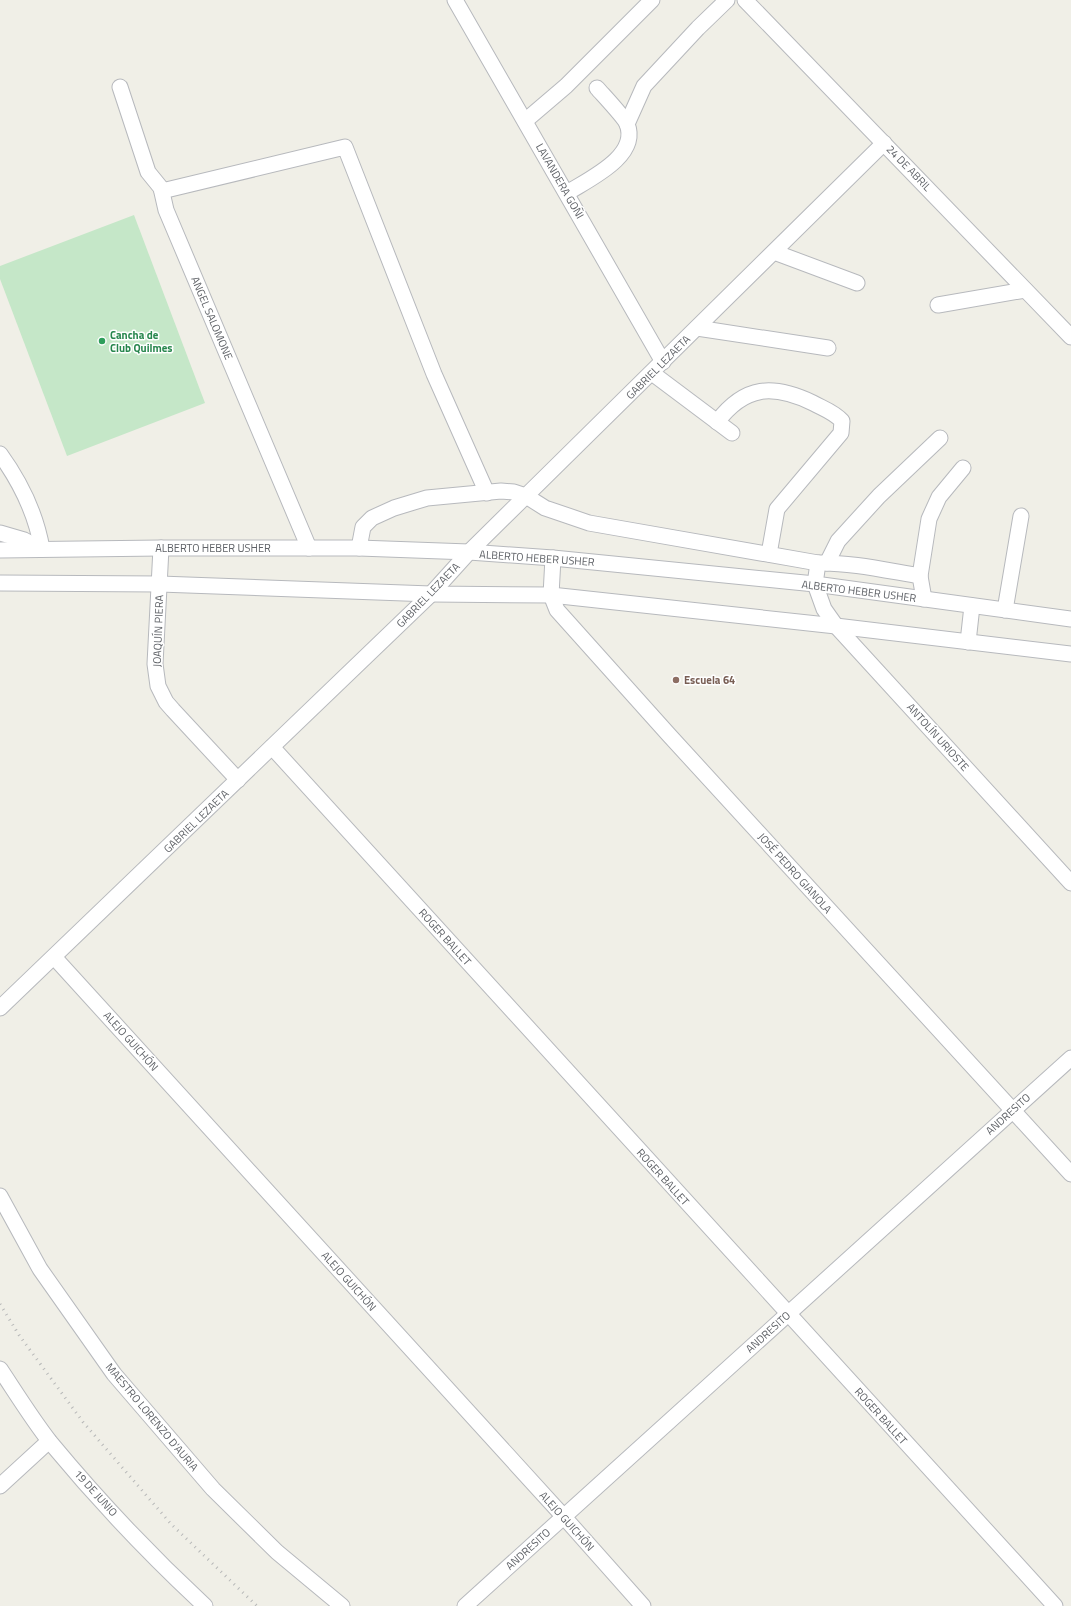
<svg xmlns="http://www.w3.org/2000/svg" width="1071" height="1606" font-family="'Titillium Web',sans-serif">
	<rect width="100%" height="100%" fill="#f0efe7"/>
	<path fill="#c5e7c8" d="M 134,215 L 205,403 L 67,456 L 0,279 L 0,266 Z"/>
	<g fill="none" stroke-linecap="round" stroke-linejoin="round">
		<g stroke="#b7b9bd" stroke-width="17">
			<g id="minor">
				<path d="M 455,0 L 663,362"/>
				<path d="M 745,0 L 1071,337"/>
				<path d="M 120,87 L 148,172 L 161,188 L 166,210 L 309,548"/>
				<path d="M 525,121 L 566,86 L 652,0"/>
				<path d="M 627,124 L 644,86 L 698,28 L 727,0"/>
				<path d="M 162,191 L 345,147 L 434,374 L 487,493"/>
				<path d="M 567,193 C 589,179 640,156 627,124 C 624,117 604,96 597,88"/>
				<path d="M 774,252 L 857,283"/>
				<path d="M 938,305 L 1025,290"/>
				<path d="M 697,328 L 828,348"/>
				<path d="M 652,373 L 732,433"/>
				<path d="M 717,422 C 745,385 773,384 813,403 C 824,409 834,412 842,421 L 841,433 L 777,509 L 769,554"/>
				<path d="M 0,454 C 21,483 36,514 42,549"/>
				<path d="M 0,533 L 24,540 L 41,549"/>
				<path d="M 161,548 L 155,664 L 158,686 L 166,702 L 173,710 L 238,780"/>
				<path d="M 359,548 L 363,527 L 372,518 L 394,508 L 427,498 L 501,491 L 514,492 L 526,496 L 545,508 L 589,523 L 818,563 C 849,562 889,571 920,576 L 924,599"/>
				<path d="M 0,550 L 161,548 L 359,548 L 469,552 L 553,558 L 815,584 L 1071,619"/>
				<path d="M 553,558 L 551,595 L 557,610 L 669,735 L 1071,1174"/>
				<path d="M 818,563 L 815,584 L 824,609 L 836,626 L 1071,883"/>
				<path d="M 827,563 L 838,541 L 879,496 L 940,438"/>
				<path d="M 920,576 L 929,519 L 939,497 L 963,468"/>
				<path d="M 0,583 L 160,584 L 431,594 L 551,595 L 836,626 L 1071,654"/>
				<path d="M 1005,610 L 1021,516"/>
				<path d="M 968,642 L 972,606"/>
				<path d="M 272,747 L 1055,1606"/>
				<path d="M 54,957 L 564,1517 L 643,1606"/>
				<path d="M 0,1008 L 431,594 L 469,552 L 884,143"/>
				<path d="M 0,1196 L 40,1269 L 114,1374 L 213,1489 L 277,1552 L 342,1606"/>
				<path d="M 0,1369 C 16,1393 32,1419 50,1442 C 98,1500 150,1555 205,1606"/>
				<path d="M 0,1486 L 49,1441"/>
				<path d="M 465,1606 L 1071,1058"/>
			</g>
		</g>
		<use href="#minor" stroke="#fff" stroke-width="15"/>
		<path stroke="#b7b8b8" stroke-width="3" stroke-dasharray="1 5" stroke-linecap="butt" d="M 0,1304 L 19,1335 L 83,1422 L 171,1524 L 257,1606"/>
	</g>
	<circle fill="#2e9e5b" stroke="#fff" stroke-width="1.5" cx="102" cy="341" r="4"/>
	<circle fill="#8d6e63" stroke="#fff" stroke-width="1.5" cx="676" cy="680" r="4"/>
	<g text-anchor="middle" dominant-baseline="central" stroke-width="3" stroke-linejoin="round" paint-order="stroke">
		<g font-size="11" fill="#5f6267" stroke="#fff">
			<text transform="translate(909 168) rotate(46)">24 DE ABRIL</text>
			<text transform="translate(560 181) rotate(60)">LAVANDERA GOÑI</text>
			<text transform="translate(212 318) rotate(67)">ANGEL SALOMONE</text>
			<text transform="translate(658 367) rotate(-45)">GABRIEL LEZAETA</text>
			<text x="213" y="548">ALBERTO HEBER USHER</text>
			<text transform="translate(537 558) rotate(4)">ALBERTO HEBER USHER</text>
			<text transform="translate(859 591) rotate(7)">ALBERTO HEBER USHER</text>
			<text transform="translate(428 595) rotate(-46)">GABRIEL LEZAETA</text>
			<text transform="translate(158 631) rotate(-88)">JOAQUÍN PIERA</text>
			<text transform="translate(938 737) rotate(48)">ANTOLÍN URIOSTE</text>
			<text transform="translate(196 821) rotate(-44)">GABRIEL LEZAETA</text>
			<text transform="translate(795 873) rotate(48)">JOSÉ PEDRO GIANOLA</text>
			<text transform="translate(445 937) rotate(48)">ROGER BALLET</text>
			<text transform="translate(131 1041) rotate(48)">ALEJO GUICHÓN</text>
			<text transform="translate(1008 1114) rotate(-42)">ANDRESITO</text>
			<text transform="translate(663 1177) rotate(48)">ROGER BALLET</text>
			<text transform="translate(349 1281) rotate(48)">ALEJO GUICHÓN</text>
			<text transform="translate(768 1332) rotate(-42)">ANDRESITO</text>
			<text transform="translate(881 1416) rotate(48)">ROGER BALLET</text>
			<text transform="translate(152 1417) rotate(50)">MAESTRO LORENZO D'AURIA</text>
			<text transform="translate(96 1493) rotate(48)">19 DE JUNIO</text>
			<text transform="translate(567 1521) rotate(48)">ALEJO GUICHÓN</text>
			<text transform="translate(528 1549) rotate(-42)">ANDRESITO</text>
		</g>
		<g font-size="11" font-weight="bold" fill="#27864d" stroke="#fff" text-anchor="start">
			<text x="110" y="335">Cancha de<tspan x="110" dy="13">Club Quilmes</tspan></text>
		</g>
		<g font-size="11" font-weight="bold" fill="#785e54" stroke="#fff" text-anchor="start">
			<text x="684" y="680">Escuela 64</text>
		</g>
	</g>
</svg>
